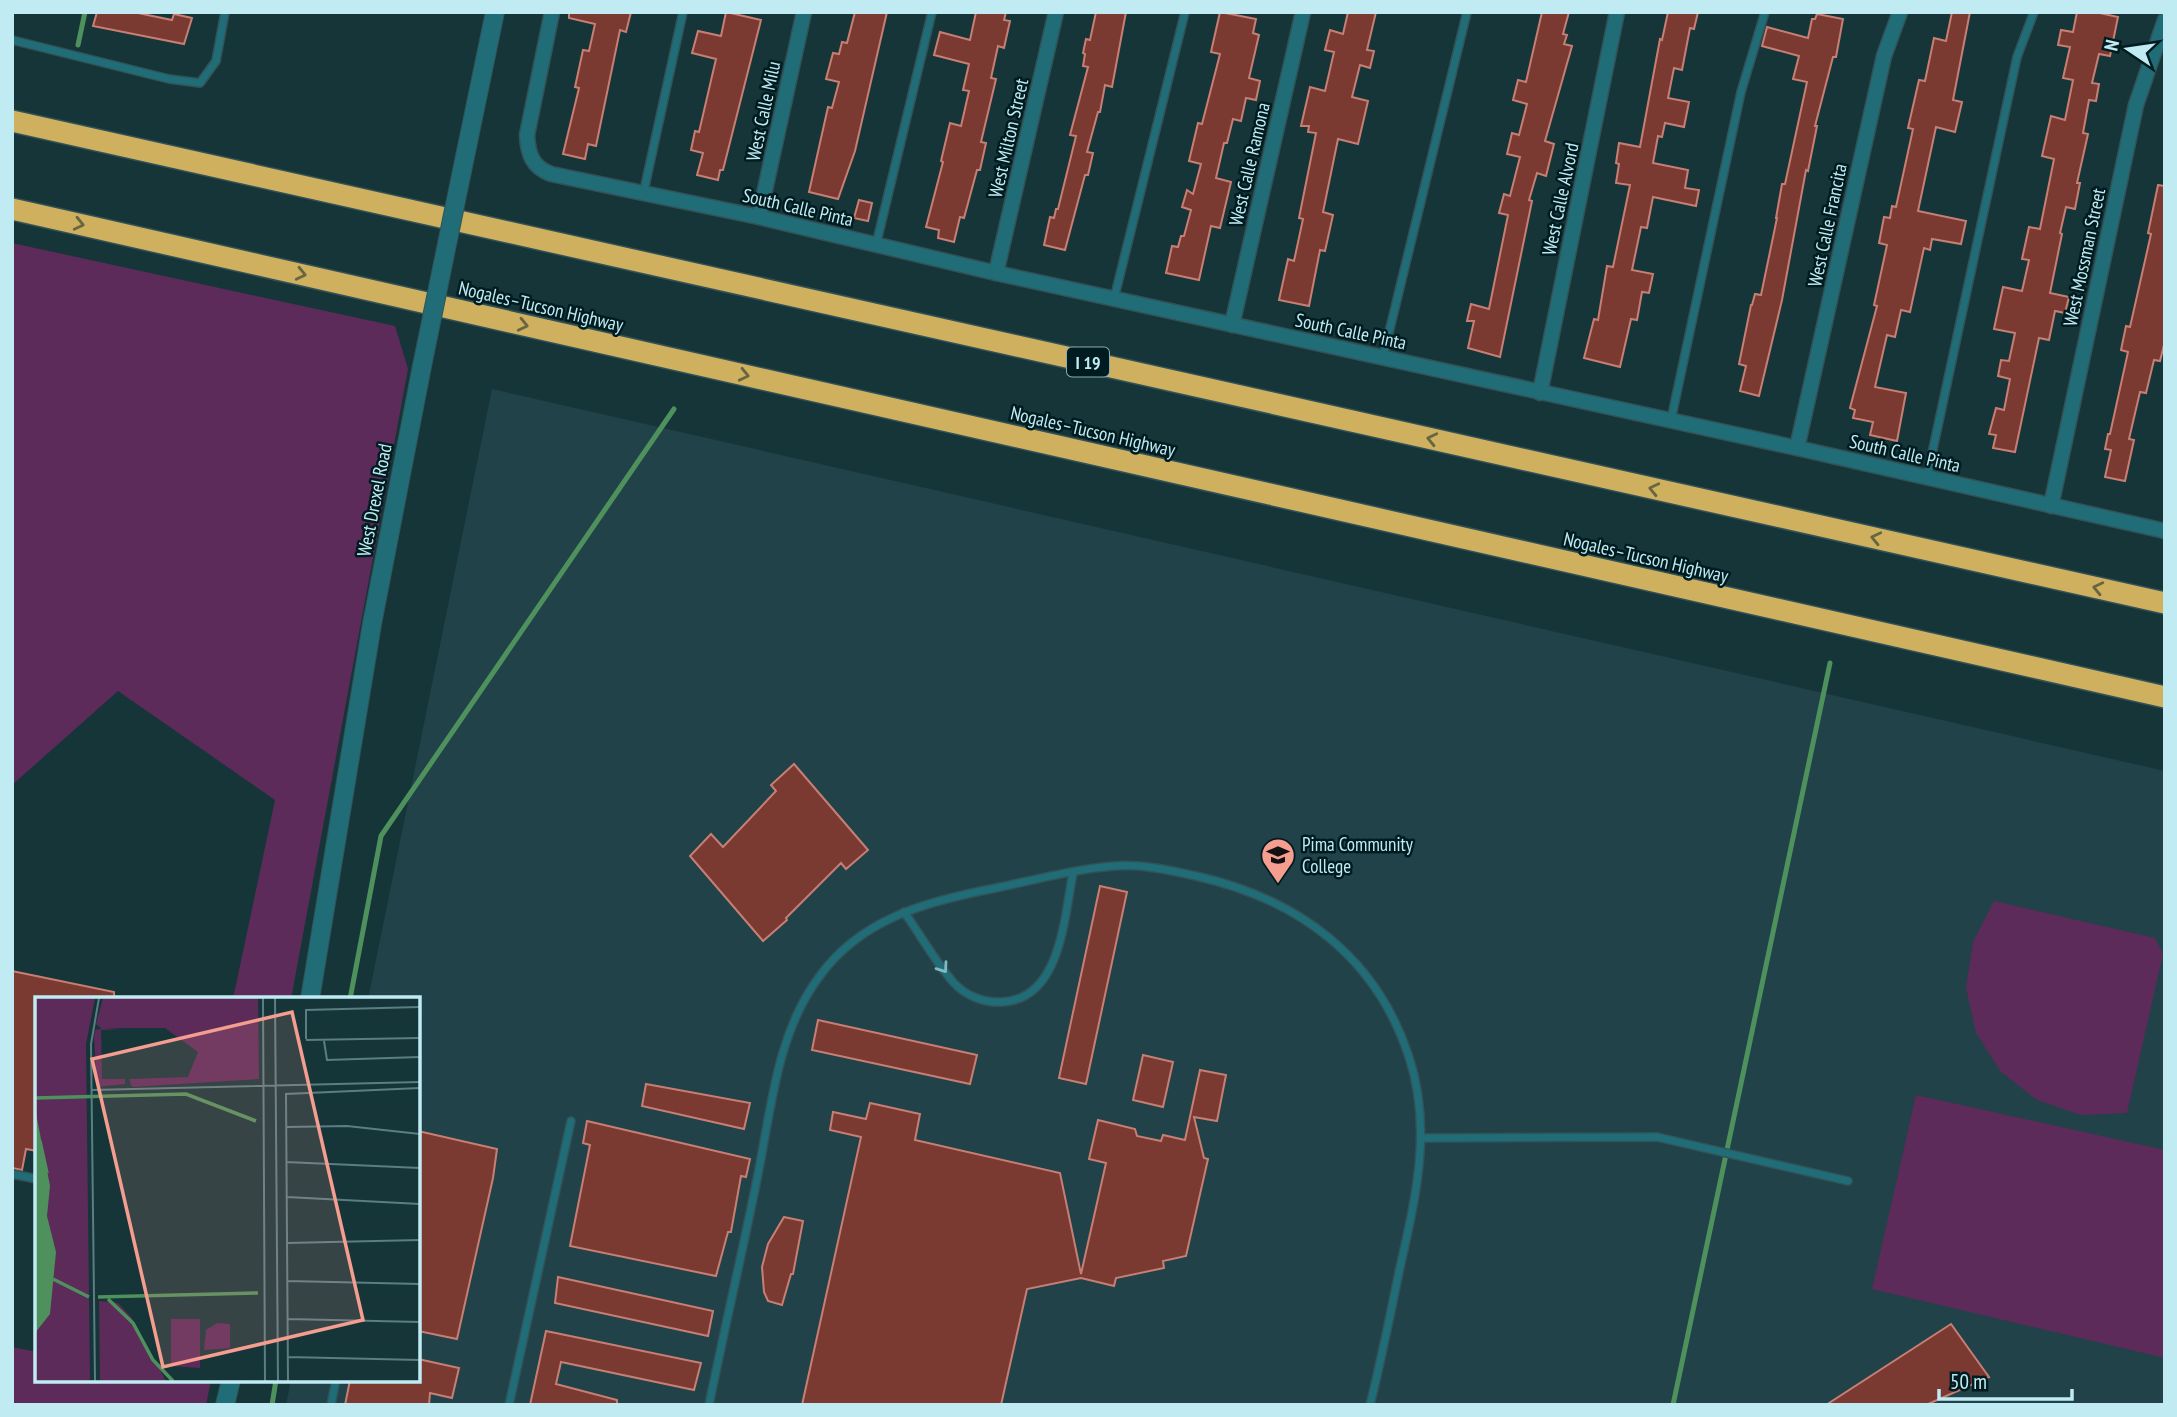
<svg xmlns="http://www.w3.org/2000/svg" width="2177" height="1417" font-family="'PT Sans Narrow',sans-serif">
	<rect width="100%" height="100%" fill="#163539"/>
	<path fill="#204248" d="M 492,389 L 2165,771 L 2165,1405 L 286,1405 L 291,1380 L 418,1380 L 418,999 L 368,999 Z"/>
	<g fill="#5c2b5a">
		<path d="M 12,243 L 395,326 L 408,369 L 291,999 L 233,999 L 275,800 L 118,691 L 12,785 Z"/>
		<path d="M 1994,901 L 2155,938 L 2163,954 L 2127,1113 L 2081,1115 L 2037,1100 L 2001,1072 L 1976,1033 L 1966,988 L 1973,942 Z"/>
		<path d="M 1916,1095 L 2165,1150 L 2165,1358 L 1872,1289 Z"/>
		<path d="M 12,1347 L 37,1352 L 37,1380 L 211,1380 L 206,1405 L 22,1405 L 12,1402 Z"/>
	</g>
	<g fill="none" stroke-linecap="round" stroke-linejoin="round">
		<g stroke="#4f915d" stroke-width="5">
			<path d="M 78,45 L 85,12"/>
			<path d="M 350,999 L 381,836 L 674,409"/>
			<path d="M 272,1405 L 276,1380"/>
			<path d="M 1673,1405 L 1830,663"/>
		</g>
	</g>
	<g fill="#7b3a31" stroke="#c77f74" stroke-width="2">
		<path d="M 97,12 L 133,12 L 172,20 L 174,14 L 192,18 L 184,44 L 93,26 Z"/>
		<path d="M 569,12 L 631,12 L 626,32 L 620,30 L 596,146 L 588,144 L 585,159 L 563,154 L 579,88 L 575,87 L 583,50 L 589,51 L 595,24 L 569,18 Z"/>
		<path d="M 726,12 L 761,20 L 723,170 L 720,170 L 718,180 L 697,175 L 703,153 L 691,150 L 695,131 L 699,132 L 716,59 L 692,53 L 698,31 L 721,36 Z"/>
		<path d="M 855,12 L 887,12 L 855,151 L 838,199 L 809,192 L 828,107 L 832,108 L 839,82 L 826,79 L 833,53 L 839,54 L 842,42 L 847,43 Z"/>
		<path d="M 976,12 L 1006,12 L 1004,20 L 1010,21 L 1004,48 L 998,46 L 991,78 L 996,79 L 981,142 L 986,143 L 980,170 L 977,170 L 964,218 L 960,217 L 954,242 L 938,238 L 939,230 L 926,227 L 943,162 L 941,161 L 950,123 L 961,126 L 969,91 L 963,90 L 969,64 L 934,55 L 940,32 L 970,40 Z"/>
		<path d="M 1096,12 L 1126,12 L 1112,87 L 1105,85 L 1100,112 L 1098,112 L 1087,152 L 1093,153 L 1088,175 L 1085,175 L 1065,250 L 1044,245 L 1050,217 L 1054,218 L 1056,209 L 1058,209 L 1076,136 L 1070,135 L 1088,67 L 1083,66 L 1085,54 L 1083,53 L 1086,39 L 1090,40 Z"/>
		<path d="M 1220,12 L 1256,19 L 1253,33 L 1259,35 L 1249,78 L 1260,81 L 1256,100 L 1246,98 L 1241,121 L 1233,119 L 1227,143 L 1224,143 L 1216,178 L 1231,182 L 1220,228 L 1211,226 L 1199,280 L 1166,273 L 1172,246 L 1178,247 L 1181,236 L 1184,236 L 1191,210 L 1182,207 L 1187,190 L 1193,194 L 1201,164 L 1189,161 L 1198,123 L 1202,124 L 1220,54 L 1211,52 Z"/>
		<path d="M 1348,12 L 1376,12 L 1367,50 L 1374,51 L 1370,68 L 1360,65 L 1352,97 L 1368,101 L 1358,144 L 1338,139 L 1323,212 L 1333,215 L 1325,251 L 1320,250 L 1309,306 L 1279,300 L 1288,259 L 1294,261 L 1303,219 L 1299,218 L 1316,133 L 1308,132 L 1309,126 L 1301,126 L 1310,87 L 1325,91 L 1334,52 L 1325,50 L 1330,30 L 1343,34 Z"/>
		<path d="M 1542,12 L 1569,12 L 1563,34 L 1567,35 L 1564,44 L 1572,46 L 1545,141 L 1554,144 L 1546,176 L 1537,173 L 1529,200 L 1532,201 L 1500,357 L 1468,348 L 1474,321 L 1467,321 L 1471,304 L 1489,309 L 1508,215 L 1499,213 L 1504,194 L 1510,196 L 1520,157 L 1507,154 L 1512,133 L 1519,135 L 1527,104 L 1513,100 L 1518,80 L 1526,82 Z"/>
		<path d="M 1668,12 L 1698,12 L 1694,29 L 1690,28 L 1682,70 L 1674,68 L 1668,98 L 1689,102 L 1684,127 L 1665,123 L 1662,137 L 1658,136 L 1653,163 L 1688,170 L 1685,188 L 1699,190 L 1696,206 L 1653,197 L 1647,228 L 1641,227 L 1632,270 L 1653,274 L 1649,293 L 1642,292 L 1637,320 L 1631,319 L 1620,367 L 1584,358 L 1594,319 L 1598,320 L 1607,266 L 1613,267 L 1630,185 L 1616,183 L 1619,164 L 1616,163 L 1619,143 L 1640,147 L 1660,39 L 1662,40 Z"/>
		<path d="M 1952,12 L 1970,12 L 1953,100 L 1962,102 L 1955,132 L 1936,127 L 1918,211 L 1966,221 L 1961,244 L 1932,239 L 1930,250 L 1924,248 L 1910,312 L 1901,310 L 1895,337 L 1887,335 L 1875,387 L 1906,393 L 1897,441 L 1870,435 L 1873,422 L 1853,418 L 1855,410 L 1850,408 L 1877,306 L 1874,305 L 1887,245 L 1879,243 L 1884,217 L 1890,218 L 1892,206 L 1896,207 L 1913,129 L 1908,128 L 1919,80 L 1925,81 L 1934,38 L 1946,41 Z"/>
		<path d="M 2077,12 L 2095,12 L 2118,17 L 2110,56 L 2099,54 L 2092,83 L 2099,84 L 2096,101 L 2089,100 L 2083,133 L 2088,134 L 2077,183 L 2080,183 L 2075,209 L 2066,207 L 2060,233 L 2062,234 L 2050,293 L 2069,297 L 2065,313 L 2055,311 L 2049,340 L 2039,338 L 2015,452 L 1993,448 L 1996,435 L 1989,434 L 1996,408 L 2004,410 L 2010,379 L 1998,376 L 2001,360 L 2009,361 L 2015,333 L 1994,329 L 2003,287 L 2022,291 L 2029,260 L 2022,259 L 2029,227 L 2040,229 L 2054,159 L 2042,156 L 2051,116 L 2065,120 L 2073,80 L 2063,78 L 2070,47 L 2058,45 L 2061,30 L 2073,32 Z"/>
		<path d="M 1817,14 L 1843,19 L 1836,57 L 1833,57 L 1815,126 L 1817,126 L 1808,171 L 1806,170 L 1782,300 L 1759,396 L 1740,391 L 1746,366 L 1739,364 L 1751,305 L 1752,305 L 1755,294 L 1761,295 L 1777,218 L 1776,218 L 1782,184 L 1785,184 L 1807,82 L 1793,79 L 1799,56 L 1762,46 L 1767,27 L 1808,38 L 1812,19 L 1815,19 Z"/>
		<path d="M 2158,185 L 2165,186 L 2165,341 L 2160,361 L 2154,360 L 2146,393 L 2140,392 L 2129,439 L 2134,440 L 2125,481 L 2105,477 L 2111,450 L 2105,449 L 2108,434 L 2110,434 L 2128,352 L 2121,350 L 2126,326 L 2130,327 L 2151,234 L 2148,233 Z"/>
		<path d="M 859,200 L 872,203 L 868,221 L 854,218 Z"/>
		<path d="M 794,764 L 868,850 L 846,869 L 841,863 L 786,918 L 787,920 L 763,941 L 690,856 L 711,834 L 723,847 L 776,791 L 771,785 Z"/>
		<path d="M 1100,886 L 1127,892 L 1086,1084 L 1059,1078 Z"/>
		<path d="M 12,971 L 114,992 L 114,999 L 37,999 L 37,1151 L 26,1149 L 22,1170 L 12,1168 Z"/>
		<path d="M 818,1020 L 977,1055 L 970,1084 L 812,1050 Z"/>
		<path d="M 1143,1055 L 1173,1062 L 1163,1107 L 1133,1100 Z"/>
		<path d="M 1200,1070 L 1226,1075 L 1217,1121 L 1194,1117 L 1204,1158 L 1208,1159 L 1186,1256 L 1163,1261 L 1164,1268 L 1116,1278 L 1114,1286 L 1081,1278 L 1027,1289 L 1001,1405 L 802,1405 L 861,1137 L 830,1130 L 833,1112 L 866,1119 L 870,1103 L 920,1114 L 915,1140 L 1060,1173 L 1081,1274 L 1106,1163 L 1089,1159 L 1098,1120 L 1135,1129 L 1137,1136 L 1161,1141 L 1163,1135 L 1185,1140 Z"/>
		<path d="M 646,1084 L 750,1103 L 744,1129 L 642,1106 Z"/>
		<path d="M 587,1121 L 750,1159 L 746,1177 L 741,1176 L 731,1232 L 728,1232 L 716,1276 L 570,1246 L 590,1145 L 583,1143 Z"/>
		<path d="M 418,1131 L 497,1149 L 493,1178 L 457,1339 L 418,1331 Z"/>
		<path d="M 784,1217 L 803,1221 L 793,1274 L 791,1274 L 782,1305 L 768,1301 L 764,1292 L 762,1267 L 768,1244 Z"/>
		<path d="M 558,1277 L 713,1311 L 708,1336 L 555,1303 Z"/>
		<path d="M 1951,1324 L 1989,1377 L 1926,1405 L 1826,1405 Z"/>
		<path d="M 546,1331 L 701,1363 L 694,1390 L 561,1362 L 556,1384 L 617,1400 L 617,1405 L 530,1405 Z"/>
		<path d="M 418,1359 L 459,1368 L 452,1398 L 430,1393 L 429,1405 L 345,1405 L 350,1380 L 418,1380 Z"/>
	</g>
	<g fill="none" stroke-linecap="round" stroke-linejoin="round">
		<g stroke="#325257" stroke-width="10">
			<g id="service">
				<path d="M 12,40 L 169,79 L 200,83 L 216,61 L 225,12"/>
				<path d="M 643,195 L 683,12"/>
				<path d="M 876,245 L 932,12"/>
				<path d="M 1114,299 L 1185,12"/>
				<path d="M 1383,357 L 1467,12"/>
				<path d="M 1671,420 L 1741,92 L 1765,12"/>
				<path d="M 1927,477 L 2017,57 L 2034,12"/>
				<path d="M 904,912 C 920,934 936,963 954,983 C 966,996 984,1003 1002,1002 C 1061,999 1064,918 1073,873"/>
				<path d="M 1422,1138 L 1657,1137 L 1848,1181"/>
				<path d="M 12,1174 L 37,1179"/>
				<path d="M 331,1405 L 336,1380"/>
				<path d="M 509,1405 L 571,1121"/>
				<path d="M 709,1405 C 724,1331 741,1258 756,1184 C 771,1114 775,1036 819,977 C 861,918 928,901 996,888 C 1034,880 1075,869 1114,866 C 1142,864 1169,870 1196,876 C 1298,899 1376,956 1409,1057 C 1433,1130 1415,1200 1399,1272 C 1390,1316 1381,1361 1370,1405"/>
			</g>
		</g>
		<g stroke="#325257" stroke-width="17">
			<g id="minor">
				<path d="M 552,12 L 527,135 C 528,154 532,167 551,174 L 759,217 L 996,273 L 1797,448 L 2165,531"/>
				<path d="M 759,217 L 804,12"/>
				<path d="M 996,273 L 1056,12"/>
				<path d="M 1232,325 L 1303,12"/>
				<path d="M 1540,393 L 1617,12"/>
				<path d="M 1797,448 L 1884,56 L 1900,12"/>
				<path d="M 2051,506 L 2136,105 L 2165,20"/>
			</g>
		</g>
		<g stroke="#325257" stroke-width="20">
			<g id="tertiary">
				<path d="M 462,171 L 495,12"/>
				<path d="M 310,999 L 372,624 L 422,366"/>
				<path d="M 225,1405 L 231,1380"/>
			</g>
		</g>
		<g stroke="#325257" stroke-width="24">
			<g id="motorway">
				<path d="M 12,121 L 2165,603"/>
				<path d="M 12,209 L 2165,697"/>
			</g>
		</g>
		<use href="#service" stroke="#206d78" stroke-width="7"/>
		<use href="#minor" stroke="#206d78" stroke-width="14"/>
		<use href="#tertiary" stroke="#206d78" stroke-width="18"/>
		<use href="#motorway" stroke="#cfb05f" stroke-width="21"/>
		<g stroke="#325257" stroke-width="20" stroke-linecap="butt">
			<path id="tertiary-bridge" d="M 422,366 L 462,171"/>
		</g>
		<use href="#tertiary-bridge" stroke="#206d78" stroke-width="18"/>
	</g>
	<defs><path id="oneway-chevron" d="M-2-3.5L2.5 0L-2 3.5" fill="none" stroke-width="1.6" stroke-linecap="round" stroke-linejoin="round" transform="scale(1.75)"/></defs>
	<g stroke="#686640">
		<use href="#oneway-chevron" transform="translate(79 224) rotate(13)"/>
		<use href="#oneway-chevron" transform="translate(301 274) rotate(13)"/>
		<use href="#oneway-chevron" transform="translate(523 325) rotate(13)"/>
		<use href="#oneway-chevron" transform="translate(744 375) rotate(13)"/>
		<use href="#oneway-chevron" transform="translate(1432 439) rotate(-167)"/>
		<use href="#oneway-chevron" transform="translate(1654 489) rotate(-167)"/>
		<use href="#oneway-chevron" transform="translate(1876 538) rotate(-167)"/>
		<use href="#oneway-chevron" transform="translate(2098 588) rotate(-167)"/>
	</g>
	<use stroke="#80b9c2" href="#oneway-chevron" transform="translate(943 968) rotate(55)"/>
	<defs>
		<g id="university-pin" transform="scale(1.75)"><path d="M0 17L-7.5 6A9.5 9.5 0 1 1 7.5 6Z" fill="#f59d8f" stroke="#001c20"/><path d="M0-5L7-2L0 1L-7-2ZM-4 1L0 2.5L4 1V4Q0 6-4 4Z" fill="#111"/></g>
	</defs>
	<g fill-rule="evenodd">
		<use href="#university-pin" x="1278" y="855"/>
	</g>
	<g text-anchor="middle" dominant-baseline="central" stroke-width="5" stroke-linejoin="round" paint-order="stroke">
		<rect fill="#001c20" stroke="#86adb4" stroke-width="2" x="1067" y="347.5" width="42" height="29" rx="5"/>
		<g font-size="18" font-weight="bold" fill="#c0ebf3">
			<text x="1088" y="362">I 19</text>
		</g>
		<g font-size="19" fill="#c0ebf3" stroke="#001c20">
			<text transform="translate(763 111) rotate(-78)">West Calle Milu</text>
			<text transform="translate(1008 138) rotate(-77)">West Milton Street</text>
			<text transform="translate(1249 164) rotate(-77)">West Calle Ramona</text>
			<text transform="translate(1560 199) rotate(-78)">West Calle Alvord</text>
			<text transform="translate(798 207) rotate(13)">South Calle Pinta</text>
			<text transform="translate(1827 225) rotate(-78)">West Calle Francita</text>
			<text transform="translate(2084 257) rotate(-78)">West Mossman Street</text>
			<text transform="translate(541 306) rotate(13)">Nogales–Tucson Highway</text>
			<text transform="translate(1351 331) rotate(12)">South Calle Pinta</text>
			<text transform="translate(1093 431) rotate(13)">Nogales–Tucson Highway</text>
			<text transform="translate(1905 453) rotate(13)">South Calle Pinta</text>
			<text transform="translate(374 500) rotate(-79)">West Drexel Road</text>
			<text transform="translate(1646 557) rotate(13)">Nogales–Tucson Highway</text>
		</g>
		<g font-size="19" fill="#c0ebf3" stroke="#001c20" text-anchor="start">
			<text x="1302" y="844">Pima Community<tspan x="1302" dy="22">College</tspan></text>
		</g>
	</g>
	<g transform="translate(35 997)">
		<rect width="385" height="385" fill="#163539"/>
		<path d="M 0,1 L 60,1 L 51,47 L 55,384 L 0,384 ZM 68,1 L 223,1 L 224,82 L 97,90 L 94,82 L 153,80 L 163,55 L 130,31 L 68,31 L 88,32 L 66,33 L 67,82 L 90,82 L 90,87 L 62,90 L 59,40 L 60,33 L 67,32 L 61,27 ZM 64,304 L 83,306 L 96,320 L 131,384 L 65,384 ZM 136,322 L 165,322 L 165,371 L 136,369 ZM 182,326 L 195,327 L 195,351 L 169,353 L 171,333 Z" fill="#5c2b5a"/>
		<path d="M 0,111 L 15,189 L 12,219 L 21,255 L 15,317 L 0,336 Z" fill="#4f915d"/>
		<path fill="none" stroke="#4f915d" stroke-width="3.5" d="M 0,101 L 151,97 L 221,124M 5,144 L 12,176M 18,282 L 54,300M 63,300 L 223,296M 73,302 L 98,326 L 118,363 L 138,384"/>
		<path fill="none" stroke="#5a7e83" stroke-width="2" d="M 228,1 L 230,384M 240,1 L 243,384M 270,13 L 385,10M 271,42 L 271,14M 271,43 L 385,41M 289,44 L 292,63 L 385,60M 57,93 L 385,85M 251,130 L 312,129 L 385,137M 251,165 L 385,171M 252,200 L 385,207M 252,246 L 385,243M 253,284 L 385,287M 253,322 L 385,325M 253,360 L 385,363M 60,384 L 56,47 L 64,1M 253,384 L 251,97 L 385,91"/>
		<path fill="#f59d8f" fill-opacity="0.15" stroke="#f59d8f" stroke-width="3.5" d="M 257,15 L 328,323 L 128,370 L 57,62 Z"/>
		<rect width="385" height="385" fill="none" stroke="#c0ebf3" stroke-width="3.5"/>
	</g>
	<rect width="2177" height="1417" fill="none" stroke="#c0ebf3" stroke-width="28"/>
	<g transform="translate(2128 49) rotate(283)" stroke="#001c20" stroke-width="5" paint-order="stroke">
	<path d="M0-5L12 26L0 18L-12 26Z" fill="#c0ebf3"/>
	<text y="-10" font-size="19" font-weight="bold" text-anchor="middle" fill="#c0ebf3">N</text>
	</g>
	<path d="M1939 1389v10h133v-10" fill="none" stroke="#c0ebf3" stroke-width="3.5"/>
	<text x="1950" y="1389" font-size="21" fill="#c0ebf3" stroke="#001c20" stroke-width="5" paint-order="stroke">50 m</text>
</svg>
